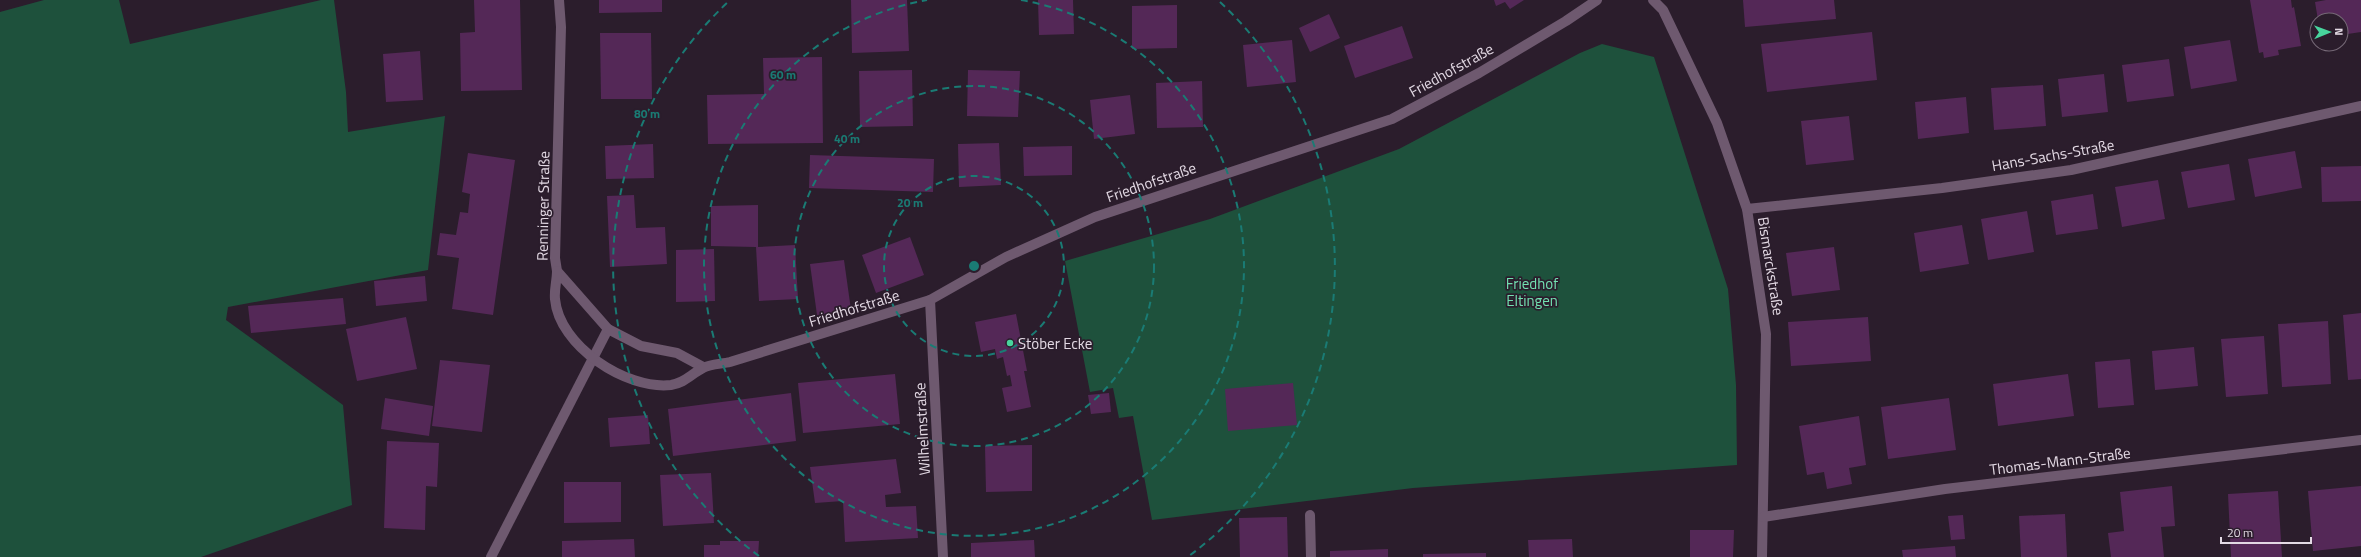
<svg xmlns="http://www.w3.org/2000/svg" width="2361" height="557" font-family="'Titillium Web',sans-serif">
	<rect width="100%" height="100%" fill="#2b1d2c"/>
	<g fill="#1e513c">
		<path d="M 44,0 L 119,0 L 130,44 L 321,0 L 334,0 L 346,92 L 348,132 L 445,116 L 428,270 L 228,307 L 226,320 L 343,405 L 352,505 L 201,557 L 0,557 L 0,12 Z"/>
		<path d="M 1602,44 L 1654,57 L 1728,289 L 1736,385 L 1737,465 L 1413,488 L 1152,520 L 1133,416 L 1119,418 L 1113,388 L 1090,392 L 1065,261 L 1210,219 L 1399,149 L 1580,53 Z"/>
	</g>
	<g fill="#542857">
		<path d="M 474,0 L 520,0 L 522,90 L 461,91 L 460,33 L 475,32 Z"/>
		<path d="M 599,0 L 662,0 L 662,12 L 599,13 Z"/>
		<path d="M 851,0 L 907,0 L 909,51 L 852,53 Z"/>
		<path d="M 1038,0 L 1073,0 L 1074,34 L 1039,35 Z"/>
		<path d="M 1494,0 L 1524,0 L 1510,9 L 1505,2 L 1496,6 Z"/>
		<path d="M 1743,0 L 1834,0 L 1836,19 L 1745,27 Z"/>
		<path d="M 2250,0 L 2291,0 L 2292,8 L 2294,7 L 2301,46 L 2278,50 L 2279,55 L 2264,58 L 2263,52 L 2259,53 Z"/>
		<path d="M 2326,0 L 2361,0 L 2361,32 L 2341,35 L 2341,20 L 2318,20 L 2315,2 Z"/>
		<path d="M 1177,5 L 1177,48 L 1132,49 L 1132,6 Z"/>
		<path d="M 1329,14 L 1340,38 L 1310,52 L 1299,28 Z"/>
		<path d="M 1402,26 L 1413,58 L 1355,78 L 1344,46 Z"/>
		<path d="M 1872,32 L 1877,80 L 1767,92 L 1761,44 Z"/>
		<path d="M 600,33 L 651,33 L 652,99 L 601,99 Z"/>
		<path d="M 1292,40 L 1296,82 L 1247,87 L 1243,45 Z"/>
		<path d="M 2230,40 L 2237,81 L 2191,89 L 2184,47 Z"/>
		<path d="M 420,51 L 423,100 L 386,102 L 383,54 Z"/>
		<path d="M 822,57 L 823,143 L 708,144 L 707,95 L 764,94 L 763,58 Z"/>
		<path d="M 2169,59 L 2174,96 L 2127,102 L 2122,65 Z"/>
		<path d="M 912,70 L 913,126 L 860,127 L 859,71 Z"/>
		<path d="M 968,70 L 1020,71 L 1018,117 L 967,116 Z"/>
		<path d="M 2104,74 L 2108,112 L 2062,117 L 2058,79 Z"/>
		<path d="M 1202,81 L 1203,127 L 1157,128 L 1156,83 Z"/>
		<path d="M 2043,85 L 2046,126 L 1994,130 L 1991,88 Z"/>
		<path d="M 1130,95 L 1135,134 L 1094,139 L 1090,100 Z"/>
		<path d="M 1966,97 L 1969,133 L 1918,139 L 1915,102 Z"/>
		<path d="M 1849,116 L 1854,160 L 1806,165 L 1801,121 Z"/>
		<path d="M 999,143 L 1001,185 L 959,187 L 958,144 Z"/>
		<path d="M 653,144 L 654,178 L 606,179 L 605,146 Z"/>
		<path d="M 1072,146 L 1072,175 L 1024,176 L 1023,147 Z"/>
		<path d="M 2295,151 L 2302,188 L 2255,197 L 2248,159 Z"/>
		<path d="M 468,153 L 515,160 L 493,315 L 452,309 L 459,258 L 437,255 L 440,233 L 456,235 L 460,212 L 468,213 L 470,194 L 462,192 Z"/>
		<path d="M 810,155 L 934,159 L 933,192 L 809,188 Z"/>
		<path d="M 2229,164 L 2235,200 L 2188,208 L 2181,172 Z"/>
		<path d="M 2361,166 L 2361,201 L 2322,202 L 2321,167 Z"/>
		<path d="M 2158,180 L 2165,219 L 2122,227 L 2115,187 Z"/>
		<path d="M 2093,194 L 2098,229 L 2056,235 L 2051,201 Z"/>
		<path d="M 634,195 L 636,228 L 665,227 L 667,264 L 610,267 L 607,196 Z"/>
		<path d="M 758,205 L 758,247 L 795,245 L 798,299 L 759,301 L 756,247 L 711,246 L 711,206 Z"/>
		<path d="M 2027,211 L 2034,252 L 1988,260 L 1981,219 Z"/>
		<path d="M 1962,225 L 1969,264 L 1920,272 L 1914,233 Z"/>
		<path d="M 910,237 L 924,275 L 876,293 L 862,255 Z"/>
		<path d="M 1834,247 L 1840,290 L 1792,296 L 1786,253 Z"/>
		<path d="M 714,249 L 715,301 L 676,302 L 676,250 Z"/>
		<path d="M 844,260 L 851,310 L 817,315 L 810,264 Z"/>
		<path d="M 425,276 L 427,301 L 376,306 L 374,281 Z"/>
		<path d="M 343,298 L 346,324 L 251,333 L 248,306 Z"/>
		<path d="M 2361,313 L 2361,379 L 2348,380 L 2343,315 Z"/>
		<path d="M 1016,314 L 1027,371 L 1024,371 L 1031,407 L 1007,412 L 1002,388 L 1012,386 L 1010,375 L 1007,376 L 1003,357 L 997,359 L 995,349 L 981,352 L 975,322 Z"/>
		<path d="M 406,317 L 417,369 L 357,381 L 346,329 Z"/>
		<path d="M 1868,317 L 1871,361 L 1791,366 L 1788,322 Z"/>
		<path d="M 2328,321 L 2331,384 L 2282,387 L 2278,324 Z"/>
		<path d="M 2264,336 L 2268,394 L 2226,397 L 2221,339 Z"/>
		<path d="M 2194,347 L 2198,386 L 2155,390 L 2152,351 Z"/>
		<path d="M 2130,359 L 2134,405 L 2098,408 L 2095,362 Z"/>
		<path d="M 440,360 L 490,365 L 482,432 L 432,426 Z"/>
		<path d="M 895,374 L 900,424 L 803,433 L 798,383 Z"/>
		<path d="M 2068,374 L 2074,416 L 1998,426 L 1993,384 Z"/>
		<path d="M 1293,383 L 1297,425 L 1228,431 L 1225,389 Z"/>
		<path d="M 791,393 L 796,441 L 673,456 L 668,409 Z"/>
		<path d="M 1109,393 L 1111,412 L 1091,414 L 1088,395 Z"/>
		<path d="M 385,398 L 433,406 L 429,436 L 381,429 Z"/>
		<path d="M 1949,398 L 1956,450 L 1888,459 L 1881,407 Z"/>
		<path d="M 648,415 L 650,444 L 610,447 L 608,418 Z"/>
		<path d="M 1859,416 L 1866,465 L 1849,468 L 1852,484 L 1827,489 L 1824,472 L 1807,475 L 1799,426 Z"/>
		<path d="M 387,441 L 439,443 L 437,487 L 426,486 L 425,530 L 384,528 Z"/>
		<path d="M 1032,445 L 1032,491 L 986,492 L 985,446 Z"/>
		<path d="M 896,459 L 901,493 L 885,495 L 886,507 L 916,506 L 918,538 L 845,542 L 843,501 L 815,503 L 810,467 Z"/>
		<path d="M 711,473 L 714,523 L 663,526 L 660,475 Z"/>
		<path d="M 564,482 L 621,482 L 621,522 L 564,523 Z"/>
		<path d="M 2172,486 L 2175,526 L 2161,527 L 2164,557 L 2111,557 L 2108,533 L 2124,531 L 2120,492 Z"/>
		<path d="M 2361,486 L 2361,546 L 2313,551 L 2308,491 Z"/>
		<path d="M 2278,491 L 2282,557 L 2231,557 L 2228,494 Z"/>
		<path d="M 2065,514 L 2067,557 L 2021,557 L 2019,516 Z"/>
		<path d="M 1963,515 L 1965,539 L 1951,540 L 1948,516 Z"/>
		<path d="M 1287,517 L 1288,557 L 1240,557 L 1239,518 Z"/>
		<path d="M 1690,530 L 1734,530 L 1733,557 L 1690,557 Z"/>
		<path d="M 634,539 L 635,557 L 562,557 L 562,541 Z"/>
		<path d="M 1572,539 L 1573,557 L 1529,557 L 1528,540 Z"/>
		<path d="M 1034,540 L 1035,557 L 971,557 L 971,543 Z"/>
		<path d="M 720,541 L 759,541 L 758,557 L 704,557 L 704,545 L 720,545 Z"/>
		<path d="M 1955,546 L 1956,557 L 1903,557 L 1902,550 Z"/>
		<path d="M 1388,549 L 1388,557 L 1330,557 L 1330,551 Z"/>
		<path d="M 1486,553 L 1486,557 L 1423,557 L 1423,554 Z"/>
	</g>
	<g fill="none" stroke-linecap="round" stroke-linejoin="round">
		<g stroke="#6e596f" stroke-width="10">
			<path d="M 1653,0 L 1663,10 L 1717,123 L 1747,209 L 1766,334 L 1762,557"/>
			<path d="M 1747,209 L 1942,188 L 2071,170 L 2361,106"/>
			<path d="M 930,300 L 943,557"/>
			<path d="M 1310,515 L 1311,557"/>
			<path d="M 1763,517 L 1945,489 L 2361,440"/>
			<path d="M 491,557 L 608,329"/>
		</g>
		<g stroke="#6e596f" stroke-width="10">
			<path d="M 559,0 L 561,27 L 555,258 L 557,271 L 608,329 L 641,346 L 677,353 L 703,367"/>
			<path d="M 557,271 C 557,280 554,290 555,299 C 559,346 626,390 671,385 C 685,383 691,374 703,368 C 710,364 722,364 730,362 L 930,300 L 1006,257 L 1095,217 L 1392,119 L 1479,73 L 1566,21 L 1597,0"/>
		</g>
	</g>
	<g fill="none" stroke="#1a7b74" stroke-width="2" stroke-dasharray="7 5">
		<circle cx="974" cy="266" r="90"/>
		<circle cx="974" cy="266" r="180"/>
		<path d="M1021 0A270 270 0 1 1 927 0"/>
		<path d="M759 556A361 361 0 0 1 728 2M1220 2A361 361 0 0 1 1189 556"/>
	</g>
	<circle fill="#48d49d" stroke="#2b1d2c" stroke-width="1.5" cx="1010" cy="343" r="4"/>
	<g text-anchor="middle" dominant-baseline="central" stroke-width="3.5" stroke-linejoin="round" paint-order="stroke">
		<g font-size="15" fill="#e3d9e4" stroke="#2b1d2c">
			<text transform="translate(1451 70) rotate(-29)">Friedhofstraße</text>
			<text transform="translate(2053 155) rotate(-10)">Hans-Sachs-Straße</text>
			<text transform="translate(1151 182) rotate(-19)">Friedhofstraße</text>
			<text transform="translate(543 206) rotate(-89)">Renninger Straße</text>
			<text transform="translate(1771 266) rotate(81)">Bismarckstraße</text>
			<text transform="translate(854 308) rotate(-17)">Friedhofstraße</text>
			<text transform="translate(922 429) rotate(-93)">Wilhelmstraße</text>
			<text transform="translate(2060 461) rotate(-7)">Thomas-Mann-Straße</text>
		</g>
		<g font-size="15" fill="#72e1b1" stroke="#2b1d2c">
			<text x="1532" y="283">Friedhof<tspan x="1532" dy="17">Eltingen</tspan></text>
		</g>
		<g font-size="15" fill="#e3d9e4" stroke="#2b1d2c" text-anchor="start">
			<text x="1018" y="343">Stöber Ecke</text>
		</g>
	</g>
	<circle cx="974" cy="266" r="6" fill="#1a7b74" stroke="#2b1d2c" stroke-width="2"/>
	<g font-size="12" text-anchor="middle" font-weight="bold" fill="#1a7b74" stroke="#2b1d2c" stroke-width="3.5" stroke-linejoin="round" paint-order="stroke">
		<text x="783" y="79">60 m</text>
		<text x="647" y="118">80 m</text>
		<text x="847" y="143">40 m</text>
		<text x="910" y="207">20 m</text>
	</g>
	<g transform="translate(2329 32) rotate(89)"><circle r="19" fill="#2b1d2c" stroke="#756876"/>
	<path d="M0-3L7 15L0 10L-7 15Z" fill="#48d49d"/>
	<text y="-6" font-size="11" font-weight="bold" text-anchor="middle" fill="#e3d9e4">N</text>
	</g>
	<path d="M2221 537v6h90v-6" fill="none" stroke="#e3d9e4" stroke-width="2"/>
	<text x="2227" y="537" font-size="12" fill="#e3d9e4" stroke="#2b1d2c" stroke-width="3" paint-order="stroke">20 m</text>
</svg>
